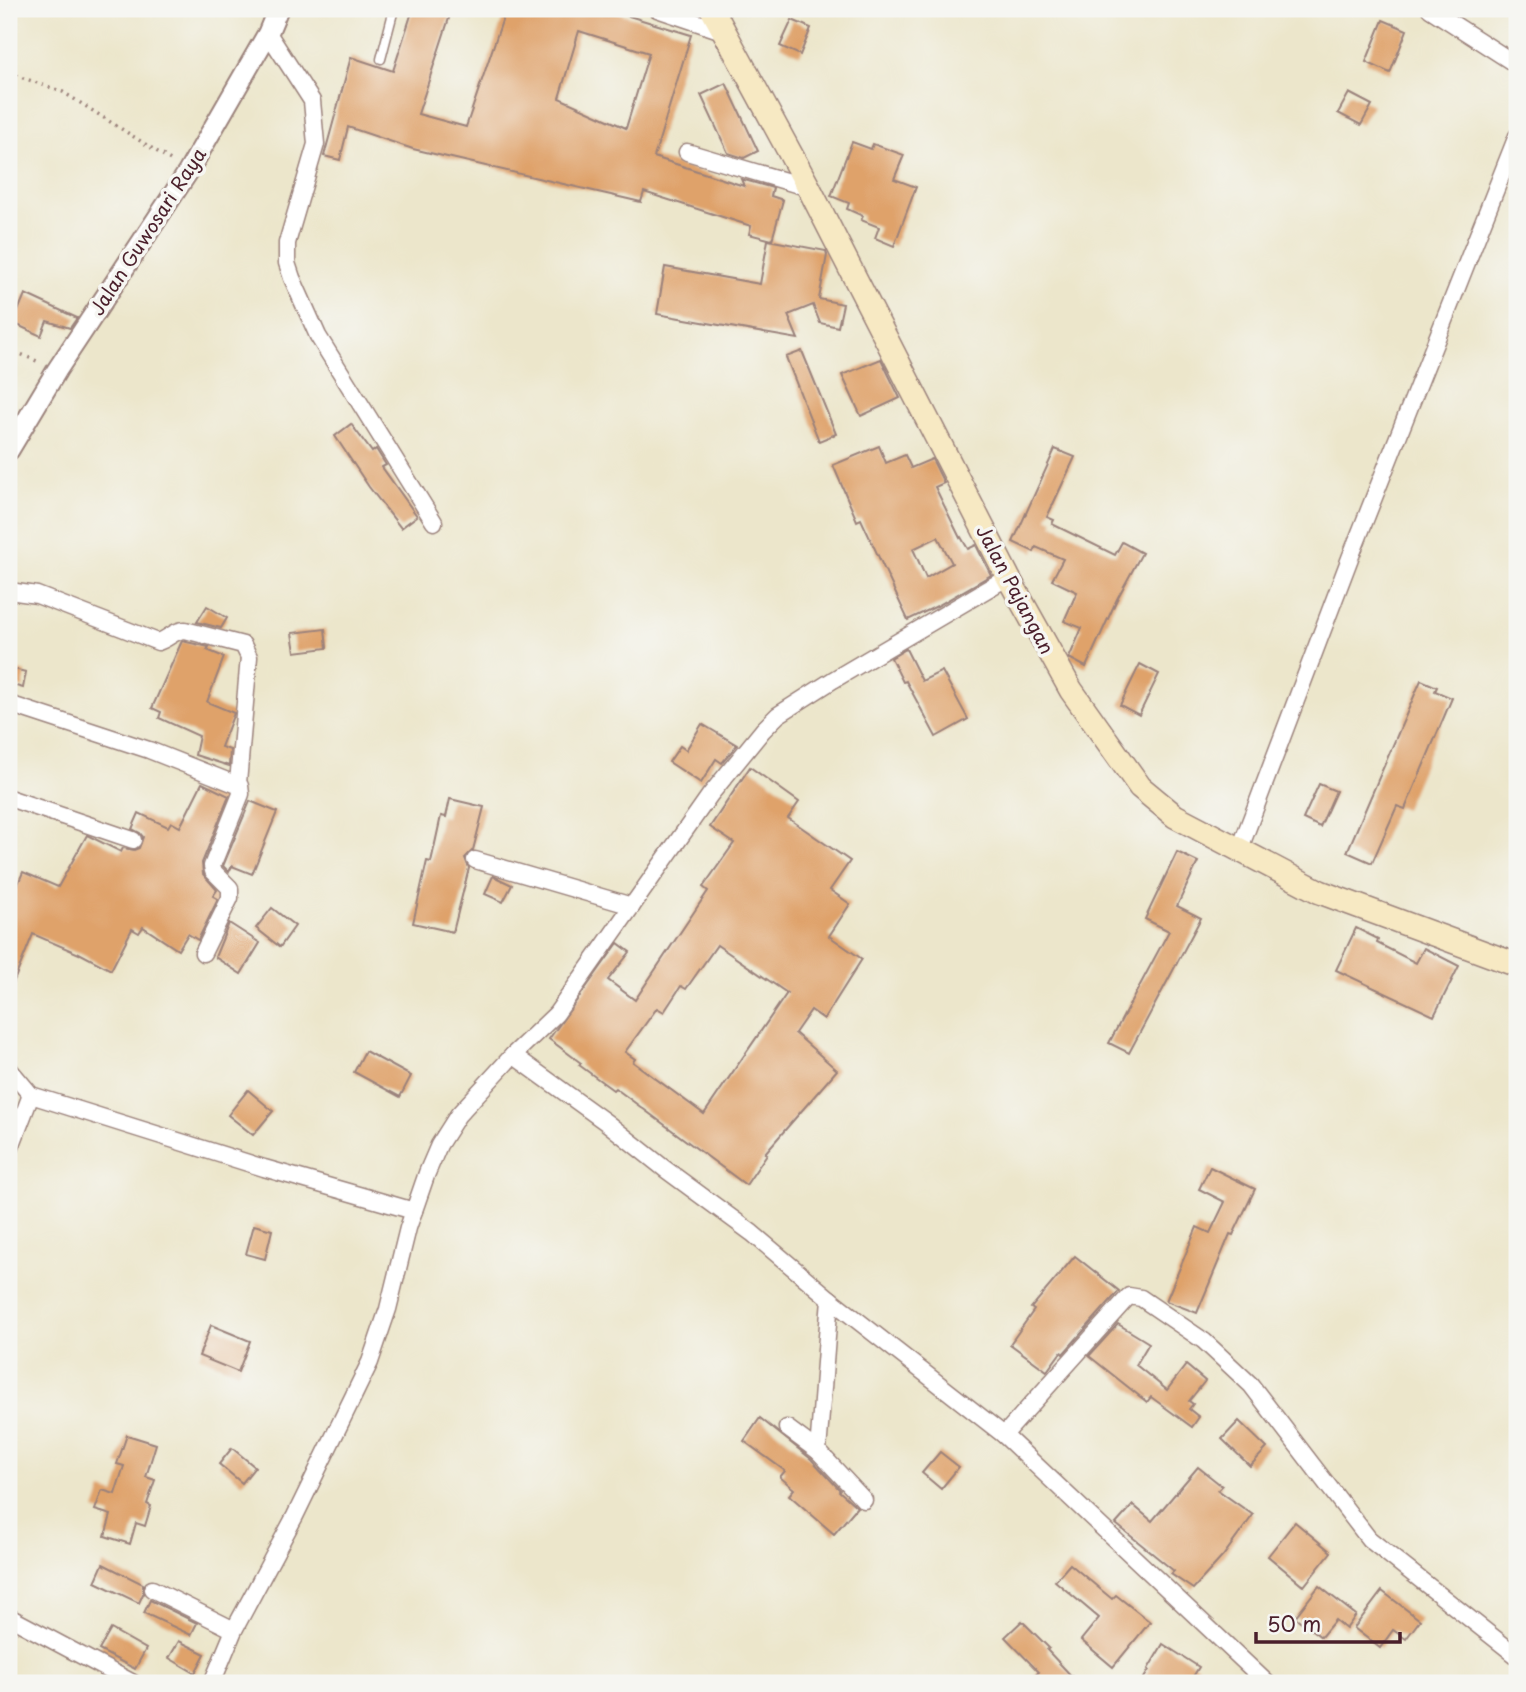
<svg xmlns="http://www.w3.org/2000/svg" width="1526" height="1692" font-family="'Playpen Sans',sans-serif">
	<rect width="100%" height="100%" fill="#f6f6f2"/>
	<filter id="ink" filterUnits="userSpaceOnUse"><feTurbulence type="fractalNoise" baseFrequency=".0143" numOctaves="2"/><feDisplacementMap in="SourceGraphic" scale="14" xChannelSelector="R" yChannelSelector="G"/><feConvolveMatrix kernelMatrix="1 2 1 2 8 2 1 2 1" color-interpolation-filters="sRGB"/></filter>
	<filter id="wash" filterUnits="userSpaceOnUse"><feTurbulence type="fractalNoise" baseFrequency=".00686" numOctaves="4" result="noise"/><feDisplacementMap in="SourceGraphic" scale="28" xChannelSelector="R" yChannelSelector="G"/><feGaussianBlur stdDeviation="1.57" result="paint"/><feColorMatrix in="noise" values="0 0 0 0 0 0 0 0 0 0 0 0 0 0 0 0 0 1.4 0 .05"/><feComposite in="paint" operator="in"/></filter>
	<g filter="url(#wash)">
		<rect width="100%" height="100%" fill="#ece6cb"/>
		<g id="blocks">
			<g fill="#dfa26a" fill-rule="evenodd">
				<path d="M 413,9 L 452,9 L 418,114 L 466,127 L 506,9 L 606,9 L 691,35 L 654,157 L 744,186 L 741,179 L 773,188 L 771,196 L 783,200 L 772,240 L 749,234 L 751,226 L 644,192 L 641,202 L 413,149 L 348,127 L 340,160 L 324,156 L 351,57 L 393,71 ZM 579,31 L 649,53 L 626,128 L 559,98 Z"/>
				<path d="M 792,20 L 811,28 L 800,55 L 780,46 Z"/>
				<path d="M 1383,20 L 1407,30 L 1390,73 L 1366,62 Z"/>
				<path d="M 726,83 L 758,151 L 744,158 L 728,153 L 701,95 Z"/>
				<path d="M 1349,93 L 1372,105 L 1361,125 L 1338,113 Z"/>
				<path d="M 852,142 L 871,149 L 873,144 L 904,155 L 894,179 L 916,187 L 894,246 L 875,238 L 879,227 L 861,220 L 863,216 L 847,209 L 849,203 L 831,196 Z"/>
				<path d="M 768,240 L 826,251 L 827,255 L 819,299 L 843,304 L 838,327 L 820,323 L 813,305 L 788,315 L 798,339 L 657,314 L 665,267 L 760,284 Z"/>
				<path d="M 25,294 L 77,318 L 70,328 L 47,321 L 41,336 L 13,323 Z"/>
				<path d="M 802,351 L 836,434 L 819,441 L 786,357 Z"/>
				<path d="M 881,359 L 900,398 L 861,416 L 842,375 Z"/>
				<path d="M 351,424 L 372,452 L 376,449 L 386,465 L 382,467 L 417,516 L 401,528 L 369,487 L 335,436 Z"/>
				<path d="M 879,446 L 886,463 L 905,455 L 911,468 L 932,459 L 944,483 L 935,487 L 960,538 L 961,537 L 968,549 L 976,545 L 991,575 L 937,606 L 908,620 L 861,519 L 857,521 L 833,465 ZM 938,537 L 952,563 L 926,578 L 913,549 Z"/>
				<path d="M 1055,449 L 1075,457 L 1047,517 L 1054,520 L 1052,524 L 1115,555 L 1122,542 L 1142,553 L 1117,599 L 1086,667 L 1069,658 L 1082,628 L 1064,621 L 1077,592 L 1052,580 L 1063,559 L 1036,547 L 1034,552 L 1013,542 Z"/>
				<path d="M 207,606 L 227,618 L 221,628 L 197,622 Z"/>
				<path d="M 325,629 L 327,648 L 295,652 L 292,633 Z"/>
				<path d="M 182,641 L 209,647 L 207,650 L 224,657 L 207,702 L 234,713 L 221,747 L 230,750 L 229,766 L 195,755 L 199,736 L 159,718 L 161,712 L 152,708 Z"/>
				<path d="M 906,649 L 922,681 L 942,671 L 968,719 L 936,737 L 906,681 L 903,682 L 891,658 Z"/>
				<path d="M 1140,664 L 1159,674 L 1139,715 L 1120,705 Z"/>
				<path d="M 9,668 L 26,672 L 23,688 L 9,684 Z"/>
				<path d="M 1421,680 L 1437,687 L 1435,691 L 1452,698 L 1405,809 L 1397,806 L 1372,863 L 1347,852 Z"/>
				<path d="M 702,724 L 737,745 L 722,763 L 716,759 L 701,783 L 669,762 L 680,746 L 686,750 Z"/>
				<path d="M 750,767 L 799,802 L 788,818 L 850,861 L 830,890 L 850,904 L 829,936 L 862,959 L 824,1019 L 811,1010 L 795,1033 L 837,1070 L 765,1153 L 767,1154 L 746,1185 L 615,1088 L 613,1090 L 579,1065 L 581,1063 L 549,1039 L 618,943 L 630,952 L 608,980 L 635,1000 L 708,891 L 703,887 L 734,843 L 710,827 ZM 717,945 L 787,993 L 704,1114 L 633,1062 L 635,1059 L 625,1052 L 657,1008 L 664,1012 L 681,986 L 686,989 Z"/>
				<path d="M 202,783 L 229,796 L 202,863 L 203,874 L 217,890 L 213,896 L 218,899 L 198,940 L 188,934 L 178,950 L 143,927 L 139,933 L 132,929 L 111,970 L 79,953 L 79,954 L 33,934 L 9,993 L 9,905 L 23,872 L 58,887 L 87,835 L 121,852 L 123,848 L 134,850 L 139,848 L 143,837 L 140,833 L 132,829 L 139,813 L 168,827 L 171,822 L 180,827 Z"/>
				<path d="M 1319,784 L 1336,791 L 1320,827 L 1303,819 Z"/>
				<path d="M 450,799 L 484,807 L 473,850 L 465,858 L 469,868 L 453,932 L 413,923 L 427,861 L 431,862 L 441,816 L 446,817 Z"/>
				<path d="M 250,801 L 277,812 L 252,874 L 232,866 L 229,872 L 223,866 Z"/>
				<path d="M 1177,852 L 1198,862 L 1177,906 L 1201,918 L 1129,1053 L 1109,1043 L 1169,931 L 1145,919 Z"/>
				<path d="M 493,876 L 512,885 L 503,902 L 485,894 Z"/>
				<path d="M 272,908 L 295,926 L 280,947 L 256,928 Z"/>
				<path d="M 229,923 L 260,943 L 241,974 L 215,957 Z"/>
				<path d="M 1356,928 L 1378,939 L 1377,943 L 1416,963 L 1424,948 L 1459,966 L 1434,1016 L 1336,970 Z"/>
				<path d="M 365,1051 L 411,1076 L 400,1097 L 354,1072 Z"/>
				<path d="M 248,1090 L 273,1111 L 253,1135 L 228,1115 Z"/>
				<path d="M 1210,1167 L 1255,1189 L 1233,1235 L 1230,1234 L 1197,1313 L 1166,1301 L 1197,1227 L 1210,1233 L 1225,1202 L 1199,1189 Z"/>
				<path d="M 254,1225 L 272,1230 L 265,1259 L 246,1254 Z"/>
				<path d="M 1075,1256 L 1119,1291 L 1063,1354 L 1061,1352 L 1047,1371 L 1010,1344 L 1034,1310 L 1031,1308 Z"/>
				<path d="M 1118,1324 L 1149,1343 L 1136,1365 L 1167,1390 L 1186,1365 L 1205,1381 L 1189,1401 L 1193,1404 L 1189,1409 L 1199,1417 L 1192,1427 L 1151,1397 L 1147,1402 L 1089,1356 Z"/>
				<path d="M 211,1325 L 250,1341 L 238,1372 L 199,1356 Z"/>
				<path d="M 760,1418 L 811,1459 L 840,1490 L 839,1491 L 857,1507 L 834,1534 L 789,1495 L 794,1489 L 780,1477 L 785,1471 L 744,1441 Z"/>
				<path d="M 1239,1421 L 1267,1448 L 1250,1466 L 1222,1439 Z"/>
				<path d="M 127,1435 L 156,1444 L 146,1477 L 155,1480 L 147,1504 L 151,1506 L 145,1526 L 136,1523 L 130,1544 L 105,1536 L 111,1515 L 95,1510 L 102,1490 L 115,1494 L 124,1466 L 117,1464 Z"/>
				<path d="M 232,1448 L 255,1467 L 242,1483 L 219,1464 Z"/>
				<path d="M 940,1452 L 959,1467 L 941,1489 L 922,1473 Z"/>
				<path d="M 1198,1467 L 1222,1486 L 1218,1490 L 1253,1515 L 1223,1556 L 1193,1589 L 1171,1574 L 1174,1571 L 1116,1524 L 1133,1505 L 1152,1521 Z"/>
				<path d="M 1295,1522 L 1331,1552 L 1304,1586 L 1268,1556 Z"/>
				<path d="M 103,1564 L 143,1584 L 143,1594 L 139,1603 L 95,1582 Z"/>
				<path d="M 1070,1564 L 1112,1599 L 1116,1595 L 1150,1622 L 1113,1667 L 1081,1640 L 1099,1618 L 1055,1581 Z"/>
				<path d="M 1319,1586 L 1356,1615 L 1346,1629 L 1335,1620 L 1321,1637 L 1295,1617 Z"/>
				<path d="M 1382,1591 L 1420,1620 L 1406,1639 L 1393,1630 L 1380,1648 L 1354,1628 Z"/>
				<path d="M 150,1600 L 197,1623 L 191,1635 L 144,1613 Z"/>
				<path d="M 1022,1621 L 1049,1648 L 1047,1650 L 1078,1683 L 1027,1683 L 1039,1672 L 1005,1637 Z"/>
				<path d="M 111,1629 L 146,1649 L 135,1669 L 99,1650 Z"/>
				<path d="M 179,1641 L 205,1654 L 195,1673 L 169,1658 Z"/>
				<path d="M 1163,1644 L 1199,1667 L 1189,1683 L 1141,1683 L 1149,1670 L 1148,1669 Z"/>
			</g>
		</g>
	</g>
	<g filter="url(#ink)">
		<use href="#blocks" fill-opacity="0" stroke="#9b827b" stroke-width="2"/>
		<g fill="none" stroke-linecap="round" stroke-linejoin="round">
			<g stroke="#9b827b" stroke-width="11">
				<path id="service" d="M 381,59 L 394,9"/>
			</g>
			<g stroke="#9b827b" stroke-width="19">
				<g id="minor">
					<path d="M 657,9 L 725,32"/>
					<path d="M 1430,9 L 1517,65"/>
					<path d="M 268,33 L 312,101 L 316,144 L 287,243 L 287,263 L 292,278 L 318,336 L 434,522"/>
					<path d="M 687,152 L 809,188"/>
					<path d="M 9,591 L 37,595 L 158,642 C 169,639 174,630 185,630 L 243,645 L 249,657 L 238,783"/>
					<path d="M 9,704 L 149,750 L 240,786 L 241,794 L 212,866 L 213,871 L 230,888 L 230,898 L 203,953"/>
					<path d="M 9,798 L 133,840"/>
					<path d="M 1239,851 L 1350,558 L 1517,136"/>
					<path d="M 475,860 L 632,906"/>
					<path d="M 513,1055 L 607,1123 L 665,1169 L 752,1233 L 830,1299 L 1004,1435 L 1267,1683"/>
					<path d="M 9,1069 L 31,1095 L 264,1168 L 414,1211"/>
					<path d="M 9,1152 L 31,1095"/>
					<path d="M 787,1428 L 818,1451 L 864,1500"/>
					<path d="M 1004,1435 L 1129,1296 L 1141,1298 L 1204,1341 L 1251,1385 L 1369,1539 L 1517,1656"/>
					<path d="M 818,1451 L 830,1299"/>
					<path d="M 152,1589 L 234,1630"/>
					<path d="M 9,1617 L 133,1683"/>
					<path d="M 212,1683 L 234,1630 L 295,1516 L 370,1362 L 388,1309 L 408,1228 L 427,1173 L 439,1145 L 458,1115 L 513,1055 L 556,1014 L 710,795 L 763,730 L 778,715 L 833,680 L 1008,577"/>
				</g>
			</g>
			<g stroke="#9b827b" stroke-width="23">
				<path id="tertiary" d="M 9,450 L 57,370 L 188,172 L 268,33 L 278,9"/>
			</g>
			<g stroke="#9b827b" stroke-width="26">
				<path id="secondary" d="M 712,9 L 809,188 L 1008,577 L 1046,645 L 1071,690 L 1140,787 L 1175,816 L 1320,892 L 1517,965"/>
			</g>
			<g stroke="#9b827b" stroke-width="3.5" stroke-dasharray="2 5" stroke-linecap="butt">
				<path d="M 9,73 L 63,92 L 172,161"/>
				<path d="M 9,349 L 39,362"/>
			</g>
			<use href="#service" stroke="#fff" stroke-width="8"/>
			<use href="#minor" stroke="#fff" stroke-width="16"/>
			<use href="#tertiary" stroke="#fff" stroke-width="19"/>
			<use href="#secondary" stroke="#f7e9c3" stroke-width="23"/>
		</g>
	</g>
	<g text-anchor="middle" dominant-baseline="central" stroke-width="7" stroke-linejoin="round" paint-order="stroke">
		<g font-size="19" fill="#4a1f2b" stroke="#f6f6f2">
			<text transform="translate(147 231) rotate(-57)">Jalan Guwosari Raya</text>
			<text transform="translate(1016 589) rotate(62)">Jalan Pajangan</text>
		</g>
	</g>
	<rect width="1526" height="1692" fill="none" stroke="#f6f6f2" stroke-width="35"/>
	<path d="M1256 1632v10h144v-10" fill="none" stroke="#4a1f2b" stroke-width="3.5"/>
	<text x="1267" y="1632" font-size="21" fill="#4a1f2b" stroke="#f6f6f2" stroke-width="5" paint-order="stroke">50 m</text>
</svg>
